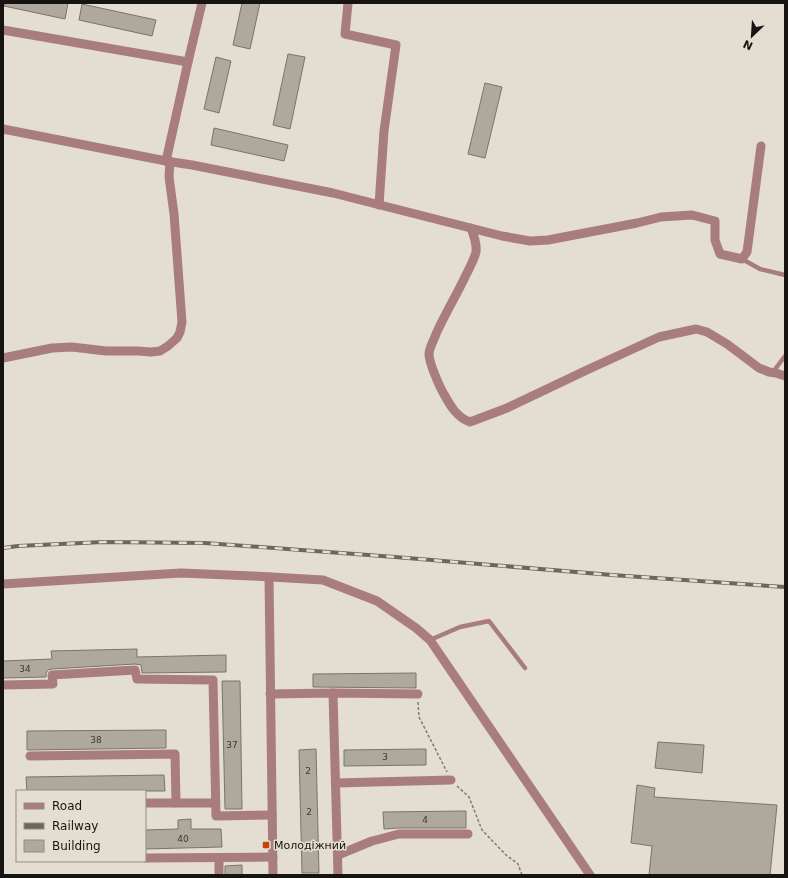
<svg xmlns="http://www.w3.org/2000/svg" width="788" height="878" font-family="'DejaVu Sans',sans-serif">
	<rect width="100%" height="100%" fill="#e4ddd1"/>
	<g fill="#afa89c" stroke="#7a7469">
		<path d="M 5,3 L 68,3 L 65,19 L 4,6 Z"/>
		<path d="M 242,3 L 260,3 L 250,49 L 233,45 Z"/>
		<path d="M 82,4 L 156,20 L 152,36 L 79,20 Z"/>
		<path d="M 288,54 L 305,57 L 290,129 L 273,125 Z"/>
		<path d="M 216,57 L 231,61 L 219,113 L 204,109 Z"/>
		<path d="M 485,83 L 502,87 L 485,158 L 468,154 Z"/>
		<path d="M 214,128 L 288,145 L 284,161 L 211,145 Z"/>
		<path d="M 137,649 L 137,657 L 226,655 L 226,672 L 142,673 L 141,665 L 135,664 L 52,669 L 48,670 L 46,673 L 46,677 L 3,678 L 3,661 L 52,659 L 51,651 Z"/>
		<path d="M 416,673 L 416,688 L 313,687 L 313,674 Z"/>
		<path d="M 222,681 L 240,681 L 242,809 L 225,809 Z"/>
		<path d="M 166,730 L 166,748 L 27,750 L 27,731 Z"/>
		<path d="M 658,742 L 704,745 L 702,773 L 655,768 Z"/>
		<path d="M 316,749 L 319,873 L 302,873 L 299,750 Z"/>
		<path d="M 426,749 L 426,765 L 344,766 L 344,750 Z"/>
		<path d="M 164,775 L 165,791 L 27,791 L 26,777 Z"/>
		<path d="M 637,785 L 655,788 L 654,797 L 777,805 L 770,875 L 649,875 L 652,846 L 631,843 Z"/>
		<path d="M 466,811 L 466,828 L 399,828 L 384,829 L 383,812 Z"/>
		<path d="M 191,819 L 191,829 L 221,829 L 222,847 L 145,849 L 145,830 L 178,829 L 178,820 Z"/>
		<path d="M 242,865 L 242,875 L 225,875 L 225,866 Z"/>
	</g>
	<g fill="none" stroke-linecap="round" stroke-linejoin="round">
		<g stroke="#807c73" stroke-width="1.5" stroke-dasharray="3 2" stroke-linecap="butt">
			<path d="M 418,702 L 419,717 L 447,772"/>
			<path d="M 457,786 L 469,797 L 482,830 L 506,855 L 518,864 L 522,875"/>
		</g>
		<g stroke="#a97d7d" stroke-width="4.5">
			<path d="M 742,259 L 760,269 L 785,275"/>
			<path d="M 773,372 L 785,356"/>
			<path d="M 430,640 L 460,627 L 489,621 L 525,668"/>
		</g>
		<g stroke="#a97d7d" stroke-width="9">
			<path d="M 348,3 L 345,34 L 396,45 L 384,131 L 379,205"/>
			<path d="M 3,30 L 188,62 L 166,161 L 192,165 L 333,193 L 502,236 L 530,241 L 548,240 L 637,223 L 661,217 L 692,215 L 715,221 L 715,240 L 720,254 L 742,259 L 747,252 L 761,146"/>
			<path d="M 188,62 L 202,3"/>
			<path d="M 3,129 L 166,161"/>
			<path d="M 471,228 C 474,236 477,244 476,252 C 474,260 469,269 465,277 C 456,296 445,314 436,334 C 434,340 429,348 429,354 C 429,363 440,388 445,396 C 451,407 458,418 470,422 L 507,408 L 589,369 L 659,337 L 696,329 L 707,332 L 727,344 L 759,368 L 769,372 L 776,373 L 785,376"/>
			<path d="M 3,358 L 52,348 L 72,347 L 106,351 L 138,351 L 151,352 L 160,351 L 168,346 L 177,338 L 180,332 L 182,322 L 174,214 L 169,177 L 170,161"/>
			<path d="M 269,577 L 273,875"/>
			<path d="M 3,584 L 181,573 L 252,576 L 323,580 L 377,601 L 416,628 L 430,640 L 590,875"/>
			<path d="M 3,685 L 53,684 L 52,675 L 135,670 L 137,679 L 213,680 L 216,816 L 272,815"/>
			<path d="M 333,693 L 338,875"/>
			<path d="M 270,694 L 333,693 L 418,694"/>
			<path d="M 30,756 L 175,754 L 176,803"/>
			<path d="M 336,783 L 451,780"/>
			<path d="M 145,803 L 215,803"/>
			<path d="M 338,855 L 372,841 L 399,834 L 468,834"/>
			<path d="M 145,858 L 273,857"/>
			<path d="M 219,858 L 219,875"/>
		</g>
		<g stroke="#6b665f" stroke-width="4">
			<path id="rail" d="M 3,548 L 18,546 L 103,542 L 205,543 L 395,557 L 612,575 L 785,587"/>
		</g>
		<use href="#rail" stroke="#e4ddd1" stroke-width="2.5" stroke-dasharray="8" stroke-linecap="butt"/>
	</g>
	<rect fill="#c8400f" stroke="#e4ddd1" stroke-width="1.5" x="262" y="841" width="8" height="8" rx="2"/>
	<g text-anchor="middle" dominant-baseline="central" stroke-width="3" stroke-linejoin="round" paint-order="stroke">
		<g font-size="9" fill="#3c3933">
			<text x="25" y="669">34</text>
			<text x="96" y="740">38</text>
			<text x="232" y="745">37</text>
			<text x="385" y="757">3</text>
			<text x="308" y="771">2</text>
			<text x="309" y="812">2</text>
			<text x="425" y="820">4</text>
			<text x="183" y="839">40</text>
		</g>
		<g font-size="11" fill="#161410" stroke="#e4ddd1" text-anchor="start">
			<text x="274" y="845">Молодіжний</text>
		</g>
	</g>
	<rect width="788" height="878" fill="none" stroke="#161410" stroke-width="8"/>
	<rect x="16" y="790" width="130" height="72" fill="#e4ddd1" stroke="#928d84"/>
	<rect x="24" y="803" width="20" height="6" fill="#a97d7d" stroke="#928d84"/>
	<text x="52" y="810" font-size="12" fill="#161410">Road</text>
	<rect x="24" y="823" width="20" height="6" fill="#6b665f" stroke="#928d84"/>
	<text x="52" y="830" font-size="12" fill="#161410">Railway</text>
	<rect x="24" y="840" width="20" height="12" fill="#afa89c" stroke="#928d84"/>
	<text x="52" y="850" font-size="12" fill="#161410">Building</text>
	<g transform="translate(752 36) rotate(205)" stroke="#e4ddd1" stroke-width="3" paint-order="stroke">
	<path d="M0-3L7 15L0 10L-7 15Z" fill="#161410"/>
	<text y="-6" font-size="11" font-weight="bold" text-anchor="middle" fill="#161410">N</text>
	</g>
</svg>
